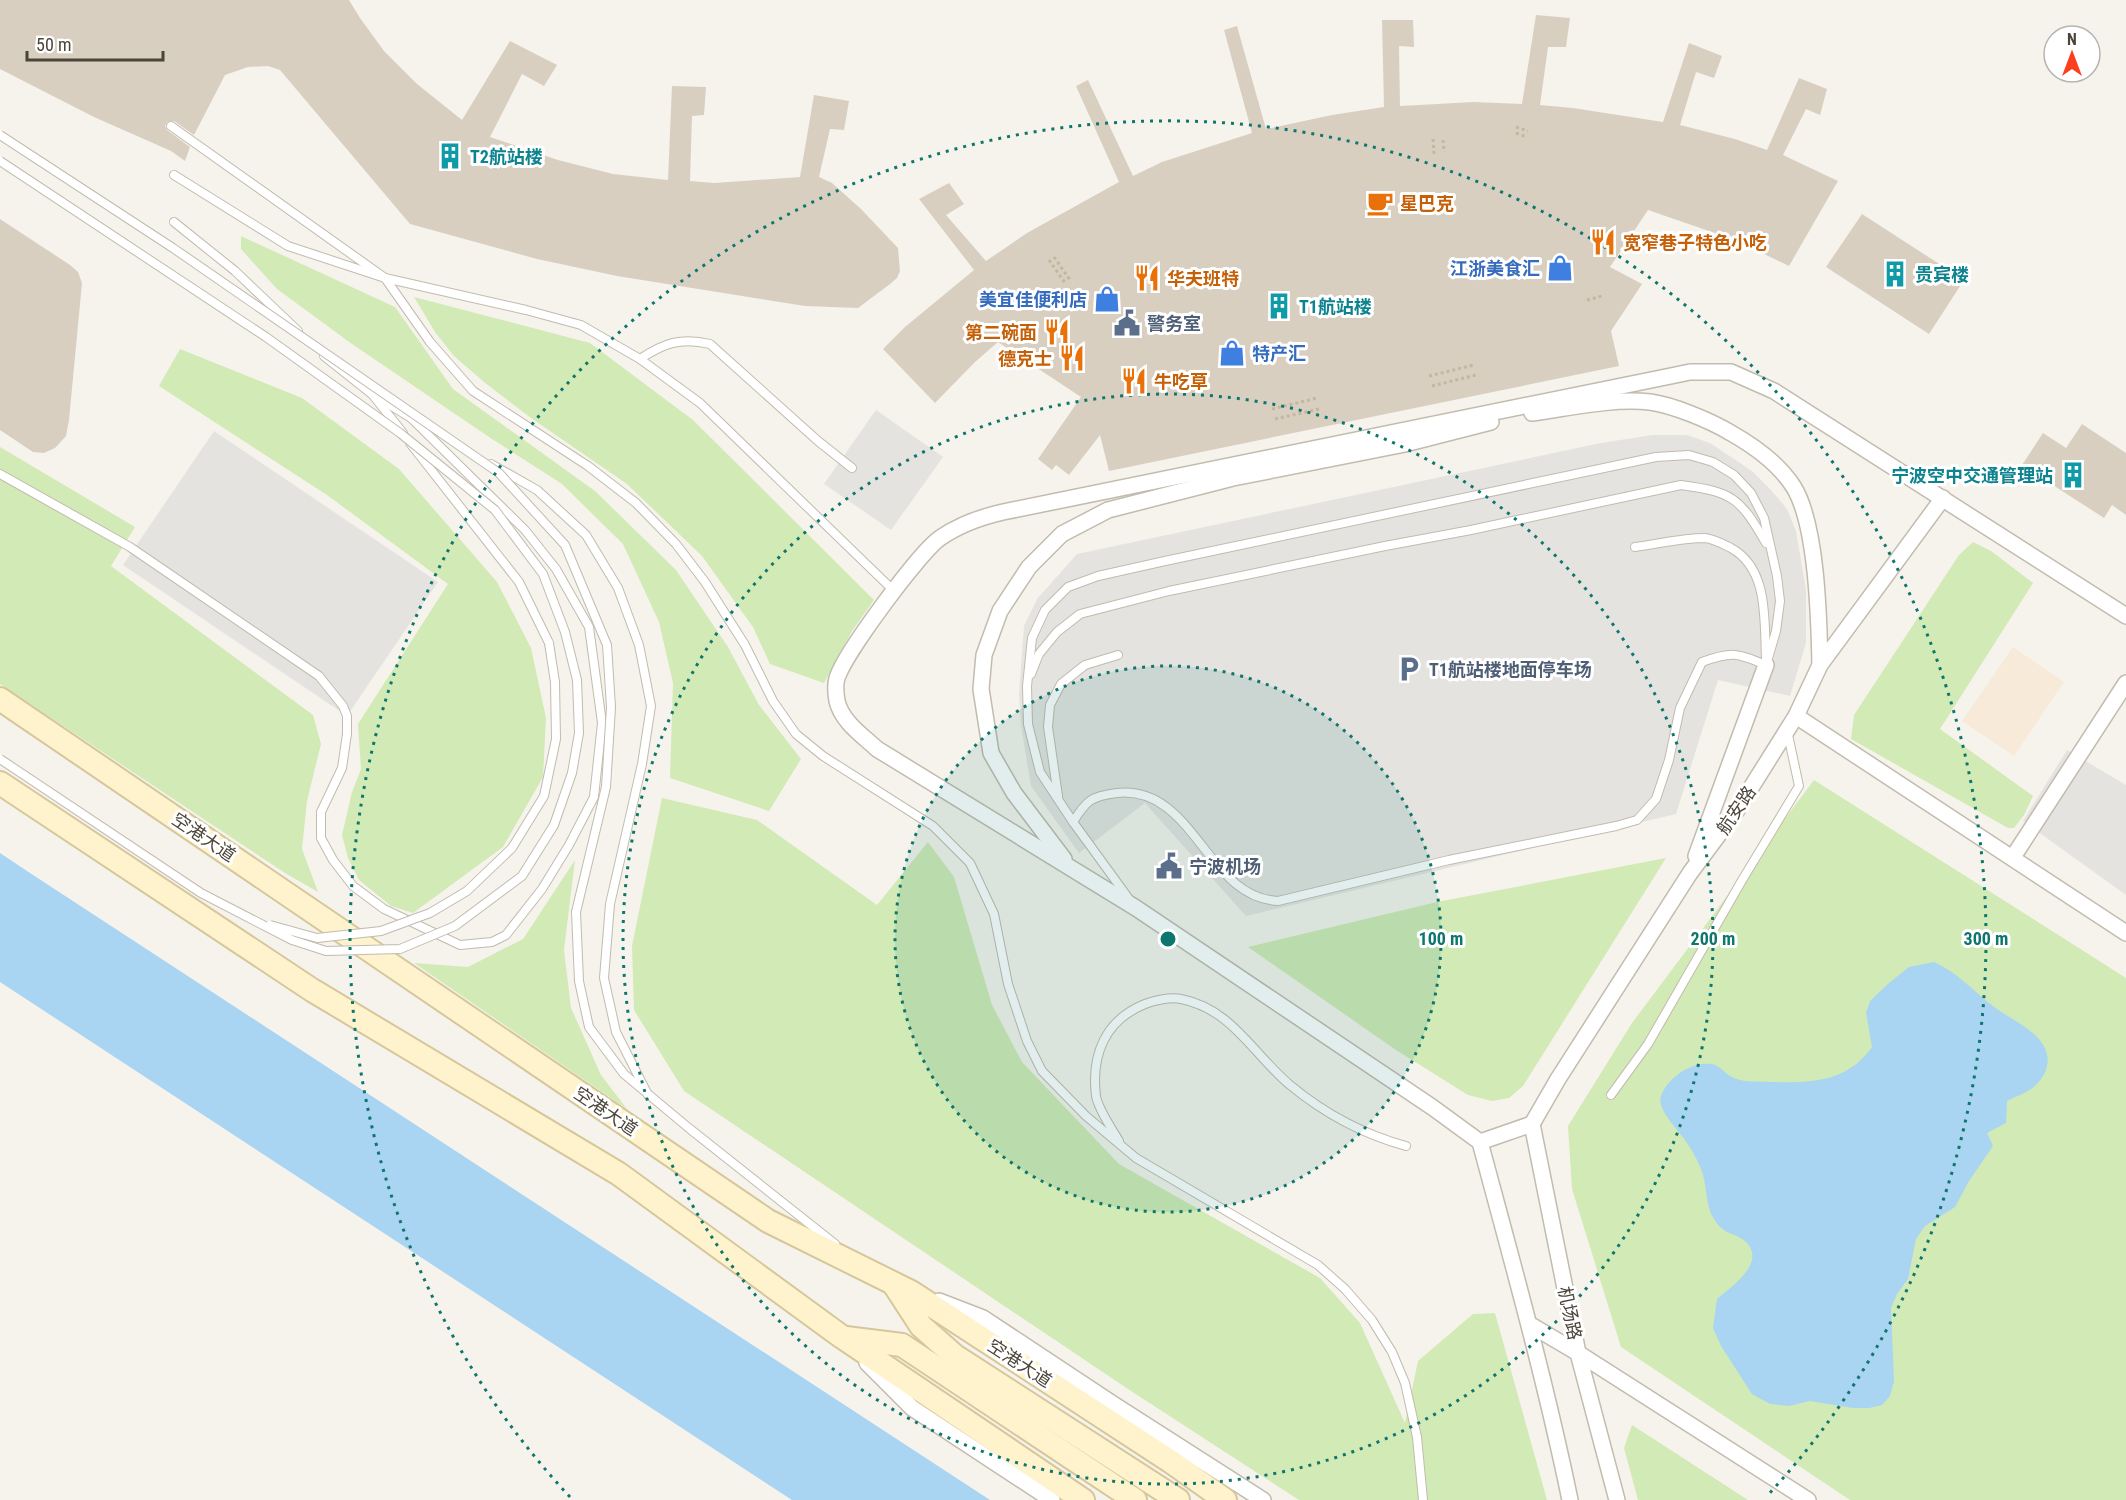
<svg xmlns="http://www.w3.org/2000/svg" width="2126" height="1500" font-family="'Roboto Condensed','Noto Sans SC',sans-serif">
	<rect width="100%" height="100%" fill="#f6f3ec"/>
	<path fill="#f7ead8" d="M 2013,647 L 2064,682 L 2014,756 L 1962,721 Z"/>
	<g fill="#d2eab5">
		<path d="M 241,236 L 395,307 L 453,389 L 595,491 L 676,570 L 728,647 L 759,705 L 801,759 L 769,811 L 670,778 L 673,683 L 659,622 L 623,544 L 562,484 L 492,439 L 352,344 L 277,289 L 241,249 Z"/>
		<path d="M 414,297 L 590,343 L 693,420 L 874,600 L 852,631 L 824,683 L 770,664 L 753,627 L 702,556 L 627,484 L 531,418 L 484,382 L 454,356 L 435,332 Z"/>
		<path d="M 180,349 L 302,398 L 399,469 L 497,582 L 531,648 L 546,718 L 543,777 L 503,847 L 413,913 L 391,906 L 359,880 L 348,858 L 342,835 L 352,792 L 361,769 L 358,724 L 448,584 L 327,495 L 159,386 Z"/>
		<path d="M 0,447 L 135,527 L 111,566 L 313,715 L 321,744 L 307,801 L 302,849 L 318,892 L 285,873 L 0,684 Z"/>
		<path d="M 1973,542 L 1991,551 L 2033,583 L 1940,729 L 2033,796 L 2024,815 L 2014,828 L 2008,828 L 1851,739 L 1854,715 L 1959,555 Z"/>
		<path d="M 1814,780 L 2126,978 L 2126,1500 L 1850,1500 L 1621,1347 L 1572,1189 L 1568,1126 L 1632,1023 Z"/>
		<path d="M 662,798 L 757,820 L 877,905 L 928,842 L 954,877 L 992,1005 L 1022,1062 L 1119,1164 L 1320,1278 L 1360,1323 L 1405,1423 L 1418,1361 L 1473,1314 L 1495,1313 L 1547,1500 L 1299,1500 L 1131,1391 L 684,1091 L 634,1010 L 632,946 Z"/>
		<path d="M 1666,858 L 1523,1086 L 1509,1098 L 1492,1101 L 1468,1095 L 1396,1050 L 1248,947 L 1437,902 Z"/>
		<path d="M 575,860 L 564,950 L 571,1008 L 601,1075 L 627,1109 L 414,963 L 468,967 L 523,939 Z"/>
		<path d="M 1632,1425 L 1748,1500 L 1638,1500 L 1624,1448 Z"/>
	</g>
	<g fill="#e5e3e0">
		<path d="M 876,410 L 943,457 L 891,530 L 824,484 Z"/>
		<path d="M 214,431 L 438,582 L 347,716 L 123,565 Z"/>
		<path d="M 1652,435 L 1687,435 L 1710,443 L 1752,471 L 1772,491 L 1787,509 L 1796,531 L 1806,590 L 1806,643 L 1790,696 L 1718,680 L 1676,814 L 1246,916 L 1145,803 L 1079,853 L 1031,786 L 1021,725 L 1019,694 L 1024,626 L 1037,599 L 1077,554 L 1601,443 Z"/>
		<path d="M 2067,750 L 2126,785 L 2126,895 L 2023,821 Z"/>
	</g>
	<g fill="#a9d4f2">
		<path d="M 0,853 L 30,873 L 990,1500 L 792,1500 L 0,982 Z"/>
		<path d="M 1934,962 C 1957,972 1973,991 1993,1006 C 2007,1017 2026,1025 2038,1038 C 2054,1055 2049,1076 2031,1089 C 2024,1094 2014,1097 2007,1101 L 2006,1123 L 1987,1133 L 1993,1146 L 1969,1181 L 1955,1207 L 1925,1226 L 1916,1239 L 1908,1279 L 1897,1294 L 1891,1308 L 1894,1381 L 1890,1396 L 1882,1405 L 1869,1408 L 1853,1408 L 1810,1401 L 1789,1406 L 1770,1404 L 1752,1394 L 1721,1346 L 1713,1328 L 1717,1299 C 1731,1287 1767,1263 1746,1242 C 1736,1232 1725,1237 1714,1219 C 1706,1208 1707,1188 1703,1175 C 1700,1165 1695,1155 1689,1146 C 1682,1133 1656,1111 1661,1096 C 1667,1078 1692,1061 1711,1064 C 1721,1065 1725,1075 1734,1078 C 1745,1083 1758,1081 1770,1082 C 1809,1083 1847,1083 1872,1047 L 1866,1013 L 1870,1001 L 1889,983 L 1909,967 Z"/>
	</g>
	<g fill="#d8cfc1">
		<path d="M 0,0 L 349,0 L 360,18 L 384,51 L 417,84 L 462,120 L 510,41 L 557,65 L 544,86 L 522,74 L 490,137 L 558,160 L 613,174 L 668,180 L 672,86 L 706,87 L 704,115 L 692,116 L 690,181 L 714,183 L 800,177 L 814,95 L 849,101 L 844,130 L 830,129 L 819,177 L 832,183 L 861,209 L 898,248 L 900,271 L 897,278 L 890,284 L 858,308 L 805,306 L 617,276 L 537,259 L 410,224 L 280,70 L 268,66 L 248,67 L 225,75 L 194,135 L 174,121 L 167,122 L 165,126 L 167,130 L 190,147 L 185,161 L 171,151 L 94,117 L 0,69 Z"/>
		<path d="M 1536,15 L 1570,18 L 1566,47 L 1548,47 L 1540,105 L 1573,108 L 1663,122 L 1689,43 L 1722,56 L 1714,78 L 1696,72 L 1680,125 L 1735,139 L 1767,150 L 1799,78 L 1827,89 L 1820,115 L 1806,109 L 1783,155 L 1838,181 L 1789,266 L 1735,240 L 1648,210 L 1610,267 L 1642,284 L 1611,331 L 1619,366 L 1109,471 L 1100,435 L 1069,475 L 1056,465 L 1052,470 L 1038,459 L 1081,397 L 998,342 L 975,362 L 935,403 L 883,349 L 905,327 L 974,270 L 919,199 L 949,183 L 964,204 L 946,215 L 986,261 L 1027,233 L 1119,182 L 1076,86 L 1088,80 L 1133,176 L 1162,162 L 1252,133 L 1224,30 L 1237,26 L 1266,129 L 1332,115 L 1384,107 L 1382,20 L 1413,20 L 1414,47 L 1399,46 L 1400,106 L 1474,102 L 1522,104 Z"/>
		<path d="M 1862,214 L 1964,280 L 1929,334 L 1826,267 Z"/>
		<path d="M 0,219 L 70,265 L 78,272 L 82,283 L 69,420 L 66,436 L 55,448 L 44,453 L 33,452 L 0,430 Z"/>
		<path d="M 2082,424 L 2126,453 L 2126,515 L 2112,505 L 2104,518 L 2022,465 L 2043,433 L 2066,448 Z"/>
	</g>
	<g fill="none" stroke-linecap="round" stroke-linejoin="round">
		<g stroke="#c2bbae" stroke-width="10">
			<g id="lane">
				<path d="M 171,126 L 385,278 L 430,342 L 473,391 L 588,466 L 636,503 L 676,544 L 705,582 L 745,645 L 773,701 L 796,734 L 823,756 L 933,826 L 970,863 L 994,914 L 1008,984 L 1027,1041 L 1042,1071 L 1086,1116 L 1136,1158 L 1318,1265 L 1345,1289 L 1372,1320 L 1392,1352 L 1405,1383 L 1417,1437 L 1423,1500"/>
				<path d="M 174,175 L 288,246 L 385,278 L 526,310 L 581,325 L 640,359 L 700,403 L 894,591"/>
				<path d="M 174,222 L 235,271 L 298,331"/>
				<path d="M 324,356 L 372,394 L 403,433"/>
				<path d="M 640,359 C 664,343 681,337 710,344 L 818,441 L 852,468"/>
				<path d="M 372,394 L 413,419"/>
				<path d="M 410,443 L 519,582 L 549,643"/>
				<path d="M 491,464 L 537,490 L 586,535 L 618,588 L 639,645 L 651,706 L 642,764 L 610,904 L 604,978 L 616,1032 L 648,1095"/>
				<path d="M 0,474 L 130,547 L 319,676 L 343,706 L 347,716 L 347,734 L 342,768 L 321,812 L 321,838 L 333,860 L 353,886 L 384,909 L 460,945 L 492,942 L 506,935 L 542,889 L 569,845 L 594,797 L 602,723 L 589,627 L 556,569 L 525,530 L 410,417"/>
				<path d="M 1635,547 C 1658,544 1682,538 1705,538 C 1714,539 1723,544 1731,548 C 1769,569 1764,620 1766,658"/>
				<path d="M 1031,674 L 1039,654 L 1057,632 L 1080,614 L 1169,591 L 1385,546 L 1471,530 L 1681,485 C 1733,492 1740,498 1766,543"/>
				<path d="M 1058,796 L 1048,727 L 1050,705 L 1061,684 L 1085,665 L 1118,655"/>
				<path d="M 1073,822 C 1086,801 1091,796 1117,793 C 1195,785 1206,898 1278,901 L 1449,860 L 1616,826 L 1637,820 L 1656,799 L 1669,760 L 1680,708 L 1702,662 C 1732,651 1737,653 1766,665"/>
				<path d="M 1129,899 L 1073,822 L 1040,772 L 1028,724 L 1027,686 L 1032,638 L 1045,610 L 1068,587 L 1098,576 L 1165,561 L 1656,457 L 1689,455 L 1713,462 L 1734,475 L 1751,493 L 1764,518 L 1777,576 L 1780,601 L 1776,631 L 1766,665"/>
				<path d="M 576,912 L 579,981 L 589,1027 L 624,1074 L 690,1129 L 835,1244"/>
				<path d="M 1611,1095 L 1648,1044 L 1741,882 L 1799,786 L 1787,730"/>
				<path d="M 1119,1141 C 1112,1129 1098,1109 1096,1096 C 1091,1055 1105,1020 1145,1004 C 1155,1000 1170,997 1181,999 C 1232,1009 1253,1054 1290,1085 C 1325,1114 1362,1134 1406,1146"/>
			</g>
		</g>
		<g stroke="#c2bbae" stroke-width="18">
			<g id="street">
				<path d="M 1532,413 C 1570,408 1611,398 1650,402 C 1673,405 1711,421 1731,433 C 1754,446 1778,463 1793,486 C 1817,523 1819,619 1820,665"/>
				<path d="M 1796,716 L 2126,933"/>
				<path d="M 1696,856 L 1766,665"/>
				<path d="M 2013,857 L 2126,683"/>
				<path d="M 1064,859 L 1014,793 L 991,753 L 981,689 L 984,655 L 1000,611 L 1029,567 L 1062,534 L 1108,510 L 1233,478 L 1405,444 L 1491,422"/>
				<path d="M 1532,1124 L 1480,1142 L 1432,1107 L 1136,908 L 877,749 C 862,735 842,722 837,701 C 836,695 835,684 837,678 C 845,653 919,553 940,538 C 959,525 981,517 1003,512 L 1661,378 L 1690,372 L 1731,372 L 1774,391 L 2126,616"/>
				<path d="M 1532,1124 L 1558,1079 L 1690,873 L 1737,810 L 1796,716 L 1820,665 L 1943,498"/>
				<path d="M 1532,1124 L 1578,1353 L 1617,1500"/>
				<path d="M 1480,1142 C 1512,1261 1545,1379 1570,1500"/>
				<path d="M 939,1301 L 983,1318 L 1113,1404 L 1263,1500"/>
				<path d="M 1529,1324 L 1578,1353 L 1808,1500"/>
				<path d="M 867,1363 L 912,1408 L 1052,1500"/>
			</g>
		</g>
		<g stroke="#d6c79b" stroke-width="26">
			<g id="secondary">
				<path d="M 0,699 L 768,1221 L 911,1292 L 1170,1461 L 1225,1500"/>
				<path d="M 0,783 L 312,990 L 619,1174 L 842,1337 L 1083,1500"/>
				<path d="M 895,1286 L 921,1326 L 955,1356 L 1178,1500"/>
				<path d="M 846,1338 L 902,1345 L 1135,1500"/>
			</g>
		</g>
		<g stroke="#c4b79f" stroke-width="3" stroke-dasharray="3 3" stroke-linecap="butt">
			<path d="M 1516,127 L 1528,131"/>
			<path d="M 1516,133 L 1527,137"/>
			<path d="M 1433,139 L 1434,154"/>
			<path d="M 1443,140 L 1444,152"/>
			<path d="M 1054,257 L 1070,280"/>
			<path d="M 1049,260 L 1065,283"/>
			<path d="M 1587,300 L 1602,296"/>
			<path d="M 1429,376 L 1474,365"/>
			<path d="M 1432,386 L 1476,375"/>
			<path d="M 1272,409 L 1317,398"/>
			<path d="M 1275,419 L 1319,409"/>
		</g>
		<use href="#lane" stroke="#fff" stroke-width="8"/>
		<use href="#street" stroke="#fff" stroke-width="15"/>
		<use href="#secondary" stroke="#fff3cd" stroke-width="22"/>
		<g stroke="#c2bbae" stroke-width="10" stroke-linecap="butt">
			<g id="lane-bridge">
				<path d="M 0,135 L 173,248 L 499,473 L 565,545 L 607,645 L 611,707 L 606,787 L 576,912"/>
				<path d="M 0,161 L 266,337 L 400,433 L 495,510 L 543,574 L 565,632 L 577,680 L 579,733 L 572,773 L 554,825 L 522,876 L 455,926 L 400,949 L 326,951 L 292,940 L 201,893 L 0,759"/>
				<path d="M 270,925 L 317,938 L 381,931 L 430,913 L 467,891 L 512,848 L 544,796 L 556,739 L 555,682 L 549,643"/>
			</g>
		</g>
		<use href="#lane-bridge" stroke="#fff" stroke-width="8"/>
	</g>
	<circle cx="1168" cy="939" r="273" fill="#0f766e" fill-opacity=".12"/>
	<g fill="none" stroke="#0f766e" stroke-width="3" stroke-dasharray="3 6">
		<circle cx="1168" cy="939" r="273"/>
		<circle cx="1168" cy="939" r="545"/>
		<path d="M570 1497A818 818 0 1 1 1766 1497"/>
	</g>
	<defs>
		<g id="building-bare" transform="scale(2.07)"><path d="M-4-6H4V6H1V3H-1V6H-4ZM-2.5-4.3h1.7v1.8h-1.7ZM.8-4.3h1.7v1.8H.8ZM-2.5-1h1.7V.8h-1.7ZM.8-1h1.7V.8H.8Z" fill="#0f9aa8" stroke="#fff" stroke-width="2.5" paint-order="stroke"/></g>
		<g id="cafe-bare" transform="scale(2.07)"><path d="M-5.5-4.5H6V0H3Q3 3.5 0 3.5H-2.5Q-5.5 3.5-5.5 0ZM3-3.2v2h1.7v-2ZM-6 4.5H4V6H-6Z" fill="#e8710a" stroke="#fff" stroke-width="2.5" paint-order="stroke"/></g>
		<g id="restaurant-bare" transform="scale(2.07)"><path d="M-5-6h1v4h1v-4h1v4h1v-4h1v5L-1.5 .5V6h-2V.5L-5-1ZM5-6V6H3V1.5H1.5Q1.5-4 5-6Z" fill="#e8710a" stroke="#fff" stroke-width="2.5" paint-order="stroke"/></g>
		<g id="shop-bare" transform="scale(2.07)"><path d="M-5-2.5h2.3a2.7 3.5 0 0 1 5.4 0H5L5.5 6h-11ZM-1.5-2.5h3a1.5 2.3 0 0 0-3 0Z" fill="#3f7fe0" stroke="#fff" stroke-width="2.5" paint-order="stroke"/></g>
		<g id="civic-bare" transform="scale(2.07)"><path d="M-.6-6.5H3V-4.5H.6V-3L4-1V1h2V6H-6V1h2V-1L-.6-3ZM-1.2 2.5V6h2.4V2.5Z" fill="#5c6f8a" stroke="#fff" stroke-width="2.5" paint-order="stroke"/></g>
		<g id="parking-bare" transform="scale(2.07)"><path d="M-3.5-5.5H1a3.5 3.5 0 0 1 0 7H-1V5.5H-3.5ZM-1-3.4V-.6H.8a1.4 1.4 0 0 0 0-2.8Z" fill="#5c6f8a" stroke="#fff" stroke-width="2.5" paint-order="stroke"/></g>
	</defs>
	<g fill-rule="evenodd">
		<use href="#building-bare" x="450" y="156"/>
		<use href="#cafe-bare" x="1380" y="203"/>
		<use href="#restaurant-bare" x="1603" y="242"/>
		<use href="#shop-bare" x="1560" y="268"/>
		<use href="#building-bare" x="1895" y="274"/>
		<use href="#restaurant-bare" x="1147" y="278"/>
		<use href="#shop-bare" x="1107" y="299"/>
		<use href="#building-bare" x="1279" y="306"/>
		<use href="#civic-bare" x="1127" y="323"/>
		<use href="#restaurant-bare" x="1057" y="332"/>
		<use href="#shop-bare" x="1232" y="353"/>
		<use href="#restaurant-bare" x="1072" y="358"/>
		<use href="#restaurant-bare" x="1134" y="381"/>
		<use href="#building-bare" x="2073" y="475"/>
		<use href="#parking-bare" x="1409" y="669"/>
		<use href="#civic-bare" x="1169" y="866"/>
	</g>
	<g text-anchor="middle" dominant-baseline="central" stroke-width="6" stroke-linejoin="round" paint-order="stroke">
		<g font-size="18" font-weight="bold" fill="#0d838f" stroke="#fff" text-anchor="start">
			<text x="470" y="156">T2航站楼</text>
			<text x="1915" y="274">贵宾楼</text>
			<text x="1299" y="306">T1航站楼</text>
			<text x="2053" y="475" text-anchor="end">宁波空中交通管理站</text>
		</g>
		<g font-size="18" font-weight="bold" fill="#c56008" stroke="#fff" text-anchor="start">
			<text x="1400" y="203">星巴克</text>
			<text x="1623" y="242">宽窄巷子特色小吃</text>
			<text x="1167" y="278">华夫班特</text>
			<text x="1037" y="332" text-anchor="end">第二碗面</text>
			<text x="1052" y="358" text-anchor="end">德克士</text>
			<text x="1154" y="381">牛吃草</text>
		</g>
		<g font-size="18" font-weight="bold" fill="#366cbe" stroke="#fff" text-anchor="end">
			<text x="1540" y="268">江浙美食汇</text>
			<text x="1087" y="299">美宜佳便利店</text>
			<text x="1252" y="353" text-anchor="start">特产汇</text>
		</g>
		<g font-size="18" font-weight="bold" fill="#4e5e75" stroke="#fff" text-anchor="start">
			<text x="1147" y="323">警务室</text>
			<text x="1429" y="669">T1航站楼地面停车场</text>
			<text x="1189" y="866">宁波机场</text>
		</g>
		<g font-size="18" fill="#4b4439" stroke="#fff">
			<text transform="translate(1736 810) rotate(-56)">航安路</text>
			<text transform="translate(204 837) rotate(34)">空港大道</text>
			<text transform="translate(606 1111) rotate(34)">空港大道</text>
			<text transform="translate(1570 1313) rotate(78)">机场路</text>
			<text transform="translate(1020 1363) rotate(33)">空港大道</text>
		</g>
	</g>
	<circle cx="1168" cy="939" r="9" fill="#0f766e" stroke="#fff" stroke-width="3"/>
	<g font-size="18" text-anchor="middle" font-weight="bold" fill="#0f766e" stroke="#fff" stroke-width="6" stroke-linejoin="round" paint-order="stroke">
		<text x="1441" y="945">100 m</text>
		<text x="1713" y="945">200 m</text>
		<text x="1986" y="945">300 m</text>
	</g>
	<g transform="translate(2072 54)"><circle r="28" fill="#ffffff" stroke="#b7b4b0" stroke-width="1.5"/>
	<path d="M0-4.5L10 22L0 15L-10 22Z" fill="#fc3f1d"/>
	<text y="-9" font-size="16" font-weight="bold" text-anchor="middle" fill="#4b4439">N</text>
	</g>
	<path d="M27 51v9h136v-9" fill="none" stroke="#4b4439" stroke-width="3"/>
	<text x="36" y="51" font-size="18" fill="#4b4439" stroke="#ffffff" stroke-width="4.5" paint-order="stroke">50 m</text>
</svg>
